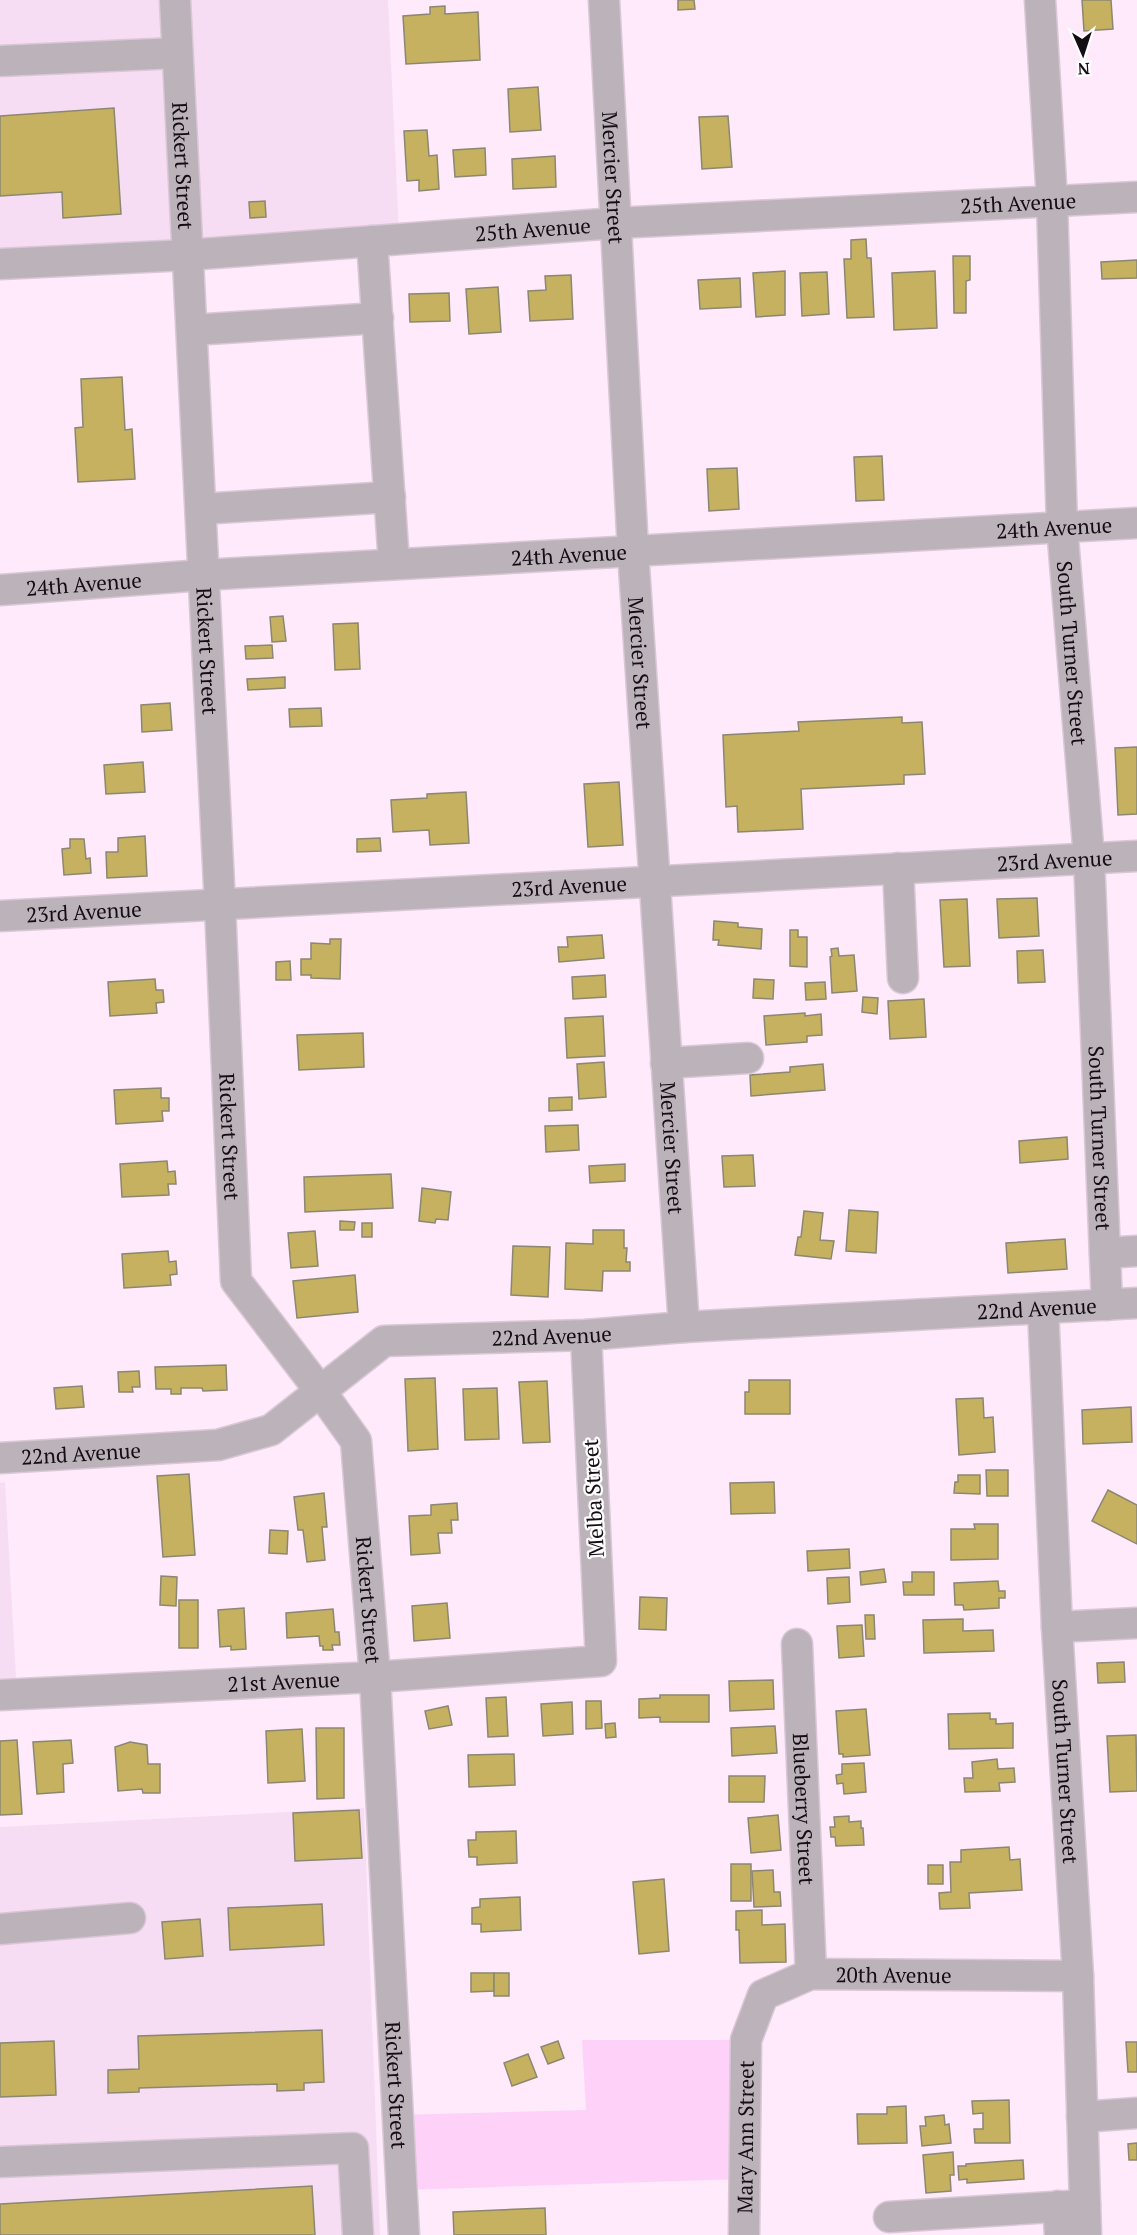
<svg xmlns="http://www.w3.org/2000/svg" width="1137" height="2235" font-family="'PT Serif',serif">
	<rect width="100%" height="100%" fill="#feeafb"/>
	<g fill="#f7ddf3">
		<path d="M 0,0 L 388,0 L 399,234 L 0,256 Z"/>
		<path d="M 5,1482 L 16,1678 L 0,1679 L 0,1483 Z"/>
		<path d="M 364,1808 L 380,2235 L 0,2235 L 0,1827 Z"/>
	</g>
	<path fill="#fed2f8" d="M 582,2040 L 746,2040 L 744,2179 L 403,2190 L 399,2115 L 586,2110 Z"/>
	<g fill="#c5b160" stroke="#8c8772" stroke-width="1.5">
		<path d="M 678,0 L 694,0 L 695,9 L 678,10 Z"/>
		<path d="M 1082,0 L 1111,0 L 1113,29 L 1084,31 Z"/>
		<path d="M 445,6 L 445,14 L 478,12 L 480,60 L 406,64 L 403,16 L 430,14 L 430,7 Z"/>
		<path d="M 538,87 L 541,130 L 510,132 L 508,89 Z"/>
		<path d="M 114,108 L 121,214 L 63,218 L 62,192 L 0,196 L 0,116 Z"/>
		<path d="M 728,116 L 732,167 L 702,169 L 699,117 Z"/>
		<path d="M 427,130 L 429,156 L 437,155 L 439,189 L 419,191 L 419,180 L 407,181 L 404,131 Z"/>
		<path d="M 485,148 L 486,175 L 455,177 L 453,150 Z"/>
		<path d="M 555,156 L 556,187 L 513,189 L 512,159 Z"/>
		<path d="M 265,201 L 266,217 L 250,218 L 249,202 Z"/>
		<path d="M 866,239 L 867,258 L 871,258 L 874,317 L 847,318 L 844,259 L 851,259 L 851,240 Z"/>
		<path d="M 953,256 L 970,256 L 970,280 L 966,281 L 966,313 L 954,313 Z"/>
		<path d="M 1137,260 L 1137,278 L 1102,279 L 1101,262 Z"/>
		<path d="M 785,271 L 785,315 L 756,317 L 753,273 Z"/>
		<path d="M 935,271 L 937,328 L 894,330 L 892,273 Z"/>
		<path d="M 827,272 L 829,314 L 802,316 L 800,273 Z"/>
		<path d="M 571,275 L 573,319 L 530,321 L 528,291 L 546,290 L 545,276 Z"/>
		<path d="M 740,278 L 741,307 L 700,309 L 698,280 Z"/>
		<path d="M 498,287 L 501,332 L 469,334 L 466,289 Z"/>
		<path d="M 449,293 L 450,321 L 410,322 L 409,294 Z"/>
		<path d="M 122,377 L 125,430 L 132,429 L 135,479 L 78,482 L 75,428 L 83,427 L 81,379 Z"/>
		<path d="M 882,456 L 884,500 L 856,501 L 854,457 Z"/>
		<path d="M 737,468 L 739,509 L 709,511 L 707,469 Z"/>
		<path d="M 283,616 L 286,641 L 272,642 L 270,617 Z"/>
		<path d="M 358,623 L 360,669 L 335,670 L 333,624 Z"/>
		<path d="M 272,645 L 273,658 L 246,659 L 245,646 Z"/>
		<path d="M 285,677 L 285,688 L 248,690 L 247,679 Z"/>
		<path d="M 170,703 L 172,730 L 142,732 L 141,705 Z"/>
		<path d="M 321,708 L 322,726 L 290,727 L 289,709 Z"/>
		<path d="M 902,717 L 902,723 L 922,722 L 925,774 L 904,775 L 904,784 L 801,789 L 803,829 L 738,832 L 737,806 L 726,807 L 723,735 L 799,731 L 798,722 Z"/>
		<path d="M 1137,747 L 1137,814 L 1118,815 L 1115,748 Z"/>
		<path d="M 143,762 L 145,792 L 106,794 L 104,765 Z"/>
		<path d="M 619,782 L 623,845 L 588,847 L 584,784 Z"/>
		<path d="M 466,792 L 469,843 L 430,845 L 429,830 L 393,832 L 391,800 L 427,798 L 427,794 Z"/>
		<path d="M 145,836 L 147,876 L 107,878 L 106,852 L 118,852 L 118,838 Z"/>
		<path d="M 380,838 L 381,851 L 357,852 L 357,839 Z"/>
		<path d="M 70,839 L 84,839 L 86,859 L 90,858 L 91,873 L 64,875 L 62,849 L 70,848 Z"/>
		<path d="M 1037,898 L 1039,936 L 999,938 L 997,899 Z"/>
		<path d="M 967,899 L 970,966 L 944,967 L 940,900 Z"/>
		<path d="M 714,921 L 738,923 L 738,927 L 762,929 L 761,949 L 718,945 L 719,940 L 713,940 Z"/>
		<path d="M 790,930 L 798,930 L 798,937 L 807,937 L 807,967 L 790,966 Z"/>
		<path d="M 602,935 L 604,958 L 559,962 L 558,947 L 568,947 L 567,937 Z"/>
		<path d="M 330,939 L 341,939 L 340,979 L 311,978 L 311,975 L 301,975 L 301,959 L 311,959 L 311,943 L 330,944 Z"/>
		<path d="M 838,948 L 839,956 L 854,955 L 857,991 L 832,993 L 830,957 L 832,956 L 831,949 Z"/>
		<path d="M 1043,950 L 1045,982 L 1018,983 L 1017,951 Z"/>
		<path d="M 290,961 L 291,980 L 276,980 L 276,962 Z"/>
		<path d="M 605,975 L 606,997 L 573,999 L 572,977 Z"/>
		<path d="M 155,979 L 156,990 L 163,990 L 164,1002 L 156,1003 L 157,1013 L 110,1016 L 108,982 Z"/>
		<path d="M 754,979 L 774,980 L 773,999 L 753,998 Z"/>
		<path d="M 825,982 L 826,999 L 806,1000 L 805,983 Z"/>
		<path d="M 863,997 L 878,998 L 877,1014 L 862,1012 Z"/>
		<path d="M 924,999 L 926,1037 L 890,1039 L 888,1001 Z"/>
		<path d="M 805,1013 L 805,1016 L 821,1014 L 822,1035 L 807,1036 L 807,1042 L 766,1045 L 764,1016 Z"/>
		<path d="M 603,1016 L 605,1056 L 567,1058 L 565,1018 Z"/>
		<path d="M 363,1033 L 364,1067 L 299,1070 L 297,1035 Z"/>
		<path d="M 604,1062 L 606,1097 L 579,1099 L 577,1064 Z"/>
		<path d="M 823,1064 L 825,1090 L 751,1096 L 750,1075 L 790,1072 L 790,1067 Z"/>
		<path d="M 161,1088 L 161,1098 L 169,1098 L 169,1111 L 162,1111 L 163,1121 L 116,1124 L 114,1090 Z"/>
		<path d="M 572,1097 L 572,1110 L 549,1111 L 549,1098 Z"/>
		<path d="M 578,1125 L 579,1150 L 546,1152 L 545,1126 Z"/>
		<path d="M 1067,1137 L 1068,1159 L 1020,1163 L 1019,1141 Z"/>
		<path d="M 753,1155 L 755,1186 L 724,1187 L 722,1156 Z"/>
		<path d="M 167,1161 L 168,1172 L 175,1171 L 176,1184 L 168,1184 L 169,1195 L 122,1197 L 120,1164 Z"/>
		<path d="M 625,1164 L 625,1181 L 590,1183 L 589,1166 Z"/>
		<path d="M 391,1174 L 393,1208 L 305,1212 L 304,1177 Z"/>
		<path d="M 422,1188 L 451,1192 L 448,1220 L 436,1219 L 435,1223 L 419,1221 Z"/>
		<path d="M 849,1210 L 878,1212 L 876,1253 L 846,1251 Z"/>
		<path d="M 804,1211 L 823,1213 L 820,1240 L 834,1241 L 831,1259 L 795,1255 L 798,1237 L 801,1237 Z"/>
		<path d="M 340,1221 L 355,1222 L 354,1230 L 340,1230 Z"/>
		<rect x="362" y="1223" width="10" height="14"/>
		<path d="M 593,1230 L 624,1230 L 624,1248 L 627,1248 L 626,1262 L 630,1262 L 630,1271 L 603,1271 L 602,1291 L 565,1289 L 566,1243 L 593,1244 Z"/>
		<path d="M 315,1231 L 318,1266 L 291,1268 L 288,1233 Z"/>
		<path d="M 1065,1239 L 1067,1269 L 1008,1273 L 1006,1243 Z"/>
		<path d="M 513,1246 L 550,1247 L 548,1297 L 511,1295 Z"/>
		<path d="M 168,1251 L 169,1262 L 176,1261 L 177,1274 L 170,1275 L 171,1285 L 124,1288 L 122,1254 Z"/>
		<path d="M 355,1275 L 358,1312 L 297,1318 L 293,1281 Z"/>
		<path d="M 226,1365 L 227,1390 L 203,1391 L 202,1388 L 181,1388 L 181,1394 L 171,1394 L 171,1389 L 156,1389 L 155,1367 Z"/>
		<path d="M 139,1371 L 140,1387 L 132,1387 L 133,1392 L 119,1392 L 118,1372 Z"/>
		<path d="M 435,1378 L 438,1449 L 408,1451 L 405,1379 Z"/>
		<path d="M 749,1380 L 790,1380 L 790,1414 L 745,1414 L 745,1392 L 749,1392 Z"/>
		<path d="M 547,1381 L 550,1442 L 523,1443 L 519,1382 Z"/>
		<path d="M 82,1386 L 84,1407 L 56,1409 L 54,1388 Z"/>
		<path d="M 497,1388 L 499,1439 L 465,1440 L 463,1389 Z"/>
		<path d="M 983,1398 L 984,1418 L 993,1417 L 995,1452 L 959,1455 L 956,1399 Z"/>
		<path d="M 1131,1407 L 1132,1442 L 1083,1444 L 1082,1410 Z"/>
		<path d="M 986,1470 L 1008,1470 L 1008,1496 L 987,1496 Z"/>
		<path d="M 189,1474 L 195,1555 L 163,1557 L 157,1476 Z"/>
		<path d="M 958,1475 L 980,1475 L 980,1494 L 954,1493 L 955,1482 L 958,1482 Z"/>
		<path d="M 774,1482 L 775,1513 L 731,1514 L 730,1483 Z"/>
		<path d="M 1108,1490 L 1137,1505 L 1137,1544 L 1092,1521 Z"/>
		<path d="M 324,1493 L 327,1527 L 322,1527 L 325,1560 L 307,1562 L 303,1530 L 298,1530 L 294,1497 Z"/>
		<path d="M 457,1503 L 458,1520 L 451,1520 L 452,1533 L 438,1533 L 440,1553 L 411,1555 L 409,1516 L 431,1515 L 431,1505 Z"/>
		<path d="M 974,1524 L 998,1524 L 998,1559 L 951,1560 L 951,1529 L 975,1529 Z"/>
		<path d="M 270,1530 L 288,1531 L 287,1554 L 269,1553 Z"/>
		<path d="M 849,1549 L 850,1568 L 808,1571 L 807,1551 Z"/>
		<path d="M 884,1569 L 886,1582 L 861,1585 L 860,1572 Z"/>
		<path d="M 912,1572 L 934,1572 L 934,1595 L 904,1595 L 903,1582 L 912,1582 Z"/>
		<path d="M 161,1576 L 177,1577 L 176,1606 L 160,1605 Z"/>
		<path d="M 849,1577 L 850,1602 L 828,1604 L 827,1578 Z"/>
		<path d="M 998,1581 L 999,1591 L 1005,1591 L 1005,1598 L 999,1598 L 999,1608 L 964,1610 L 963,1605 L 955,1605 L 954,1583 Z"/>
		<path d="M 640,1597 L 667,1598 L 666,1630 L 639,1629 Z"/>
		<rect x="179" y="1600" width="19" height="48"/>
		<path d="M 447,1603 L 450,1638 L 414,1641 L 412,1606 Z"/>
		<path d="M 244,1608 L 246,1649 L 231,1650 L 231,1646 L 220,1647 L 218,1610 Z"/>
		<path d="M 333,1609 L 335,1632 L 339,1632 L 340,1645 L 332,1645 L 333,1650 L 323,1650 L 323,1646 L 320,1646 L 319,1636 L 287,1638 L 286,1613 Z"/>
		<path d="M 865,1615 L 874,1615 L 875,1639 L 866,1639 Z"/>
		<path d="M 963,1619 L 963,1631 L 993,1630 L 994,1651 L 924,1653 L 923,1620 Z"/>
		<path d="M 862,1625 L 864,1656 L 839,1658 L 837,1626 Z"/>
		<path d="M 1124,1662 L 1125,1682 L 1098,1683 L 1097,1663 Z"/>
		<path d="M 773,1680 L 774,1709 L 730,1711 L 729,1681 Z"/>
		<path d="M 660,1695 L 709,1695 L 709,1722 L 660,1722 L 660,1717 L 639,1718 L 639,1699 L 660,1698 Z"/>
		<path d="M 506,1697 L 508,1736 L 488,1737 L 486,1698 Z"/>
		<path d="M 586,1701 L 601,1701 L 602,1728 L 586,1729 Z"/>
		<path d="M 572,1702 L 573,1734 L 543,1736 L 541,1704 Z"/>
		<path d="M 448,1706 L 452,1725 L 429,1729 L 425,1711 Z"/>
		<path d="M 866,1709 L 870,1755 L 843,1757 L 843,1754 L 839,1754 L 836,1711 Z"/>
		<path d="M 990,1713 L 990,1719 L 996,1719 L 996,1724 L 1013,1723 L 1013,1748 L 949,1749 L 948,1714 Z"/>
		<path d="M 615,1723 L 616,1737 L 606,1738 L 605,1724 Z"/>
		<path d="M 775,1726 L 777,1753 L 732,1756 L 731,1728 Z"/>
		<path d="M 316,1728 L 344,1728 L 344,1798 L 317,1799 Z"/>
		<path d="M 302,1729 L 305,1781 L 268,1783 L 266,1731 Z"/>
		<path d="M 1136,1735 L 1137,1791 L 1110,1792 L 1107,1736 Z"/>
		<path d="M 17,1740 L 22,1814 L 0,1815 L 0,1741 Z"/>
		<path d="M 71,1740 L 73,1763 L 63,1764 L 64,1792 L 37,1794 L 33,1742 Z"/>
		<path d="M 130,1742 L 147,1745 L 148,1764 L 160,1764 L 160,1793 L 143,1793 L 142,1789 L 118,1791 L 115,1747 Z"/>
		<path d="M 514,1754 L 515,1785 L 469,1787 L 468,1755 Z"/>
		<path d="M 997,1759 L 998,1769 L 1014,1768 L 1015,1782 L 999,1783 L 1000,1791 L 965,1792 L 964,1778 L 973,1778 L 972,1762 Z"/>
		<path d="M 864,1763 L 866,1792 L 844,1794 L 843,1783 L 837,1784 L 836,1775 L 842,1774 L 842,1764 Z"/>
		<path d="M 729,1776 L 765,1776 L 764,1802 L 729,1802 Z"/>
		<path d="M 359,1810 L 362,1858 L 295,1861 L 293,1813 Z"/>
		<path d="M 778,1815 L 781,1850 L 751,1853 L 748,1818 Z"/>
		<path d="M 849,1816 L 849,1822 L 861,1821 L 861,1828 L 863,1828 L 864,1845 L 836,1846 L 835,1837 L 831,1837 L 830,1827 L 835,1827 L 834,1817 Z"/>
		<path d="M 516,1831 L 517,1863 L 477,1865 L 477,1857 L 469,1857 L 468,1840 L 476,1840 L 476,1832 Z"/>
		<path d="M 1009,1847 L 1010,1860 L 1020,1859 L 1022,1890 L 969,1893 L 970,1908 L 940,1909 L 939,1893 L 951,1892 L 950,1862 L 961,1862 L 961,1850 Z"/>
		<rect x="731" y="1864" width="20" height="37"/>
		<rect x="928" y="1865" width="15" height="19"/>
		<path d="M 773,1870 L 774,1892 L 780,1892 L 781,1906 L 754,1907 L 752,1871 Z"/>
		<path d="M 664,1879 L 669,1951 L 639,1954 L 633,1882 Z"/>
		<path d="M 520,1897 L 521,1930 L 481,1932 L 481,1924 L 472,1924 L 472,1908 L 480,1907 L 480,1899 Z"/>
		<path d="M 322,1904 L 324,1945 L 230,1950 L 228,1908 Z"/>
		<path d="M 762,1910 L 762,1925 L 785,1924 L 786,1962 L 740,1963 L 739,1930 L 736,1930 L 736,1911 Z"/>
		<path d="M 200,1919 L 203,1956 L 165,1959 L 162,1922 Z"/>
		<path d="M 471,1973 L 494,1973 L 494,1991 L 471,1992 Z"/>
		<rect x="494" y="1973" width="15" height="23"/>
		<path d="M 322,2030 L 324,2082 L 304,2083 L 304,2090 L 277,2091 L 277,2084 L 139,2088 L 139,2092 L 108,2093 L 108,2070 L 139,2069 L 138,2036 Z"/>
		<path d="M 54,2041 L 56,2095 L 0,2097 L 0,2043 Z"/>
		<path d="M 558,2041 L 564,2058 L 548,2064 L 541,2047 Z"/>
		<path d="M 1126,2042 L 1137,2042 L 1137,2072 L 1128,2072 Z"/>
		<path d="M 528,2054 L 537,2077 L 512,2086 L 504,2063 Z"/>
		<path d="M 1009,2100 L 1010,2143 L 975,2143 L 974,2129 L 983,2129 L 983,2113 L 973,2114 L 972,2101 Z"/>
		<path d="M 906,2106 L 907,2143 L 858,2144 L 857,2114 L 887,2114 L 887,2107 Z"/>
		<path d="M 944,2115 L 945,2125 L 949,2124 L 951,2143 L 922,2146 L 920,2126 L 926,2126 L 925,2117 Z"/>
		<path d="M 1137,2143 L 1137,2160 L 1129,2160 L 1128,2144 Z"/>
		<path d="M 953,2152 L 954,2175 L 950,2175 L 951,2191 L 926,2193 L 923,2155 Z"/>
		<path d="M 1023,2160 L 1024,2179 L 967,2183 L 967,2179 L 959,2180 L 958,2166 L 966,2166 L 966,2164 Z"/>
		<path d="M 312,2186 L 315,2235 L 0,2235 L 0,2204 Z"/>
		<path d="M 545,2208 L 546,2235 L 454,2235 L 453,2212 Z"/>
	</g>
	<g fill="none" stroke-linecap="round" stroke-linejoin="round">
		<g stroke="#d9c7d6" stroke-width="33">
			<g id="minor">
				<path id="s1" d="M 175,0 L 220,905 L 236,1281 L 321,1392 L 356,1441 L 375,1677 L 404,2235"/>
				<path id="s2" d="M 604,0 L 633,551 L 684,1327"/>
				<path id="s3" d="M 1040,0 L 1052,201 L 1062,526 L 1089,858 L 1107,1305"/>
				<path d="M 0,61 L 177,53"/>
				<path d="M 372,241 L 394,564"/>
				<path id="s4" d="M 0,264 L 187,255 L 616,223 L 1137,197"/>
				<path d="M 192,330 L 378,318"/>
				<path d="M 201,509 L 390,497"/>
				<path id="s5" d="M 0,590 L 203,575 L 1137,523"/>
				<path d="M 898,868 L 903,978"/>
				<path id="s6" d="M 0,916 L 1137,856"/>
				<path d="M 666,1063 L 748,1058"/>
				<path d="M 1105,1253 L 1137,1251"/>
				<path id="s7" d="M 1043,1308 L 1057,1627 L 1078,1976 L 1086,2235"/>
				<path id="s8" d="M 0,1458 L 218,1445 L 271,1430 L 384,1341 L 586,1335 L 684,1327 L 1137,1303"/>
				<path d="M 1057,1627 L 1137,1623"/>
				<path id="s9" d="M 797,1644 L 811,1974"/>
				<path id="s10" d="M 0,1695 L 375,1677 L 601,1661 L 586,1335"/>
				<path d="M 0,1929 L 130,1918"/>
				<path d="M 1082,2117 L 1137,2113"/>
				<path d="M 0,2162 L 353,2148 L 358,2235"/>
				<path d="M 1058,2206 L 1060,2235"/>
				<path d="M 889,2217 L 1085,2205"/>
				<path id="s11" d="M 744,2235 L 746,2040 L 763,1995 L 811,1974 L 1078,1976"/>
			</g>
		</g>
		<use href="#minor" stroke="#bcb3ba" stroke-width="30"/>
	</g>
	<g text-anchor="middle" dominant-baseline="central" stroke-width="4.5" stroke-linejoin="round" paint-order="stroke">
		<g font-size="21" fill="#140d13" stroke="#fefefe">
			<text stroke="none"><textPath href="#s1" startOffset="166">Rickert Street</textPath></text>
			<text stroke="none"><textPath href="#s2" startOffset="178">Mercier Street</textPath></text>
			<text stroke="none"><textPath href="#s4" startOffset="1020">25th Avenue</textPath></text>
			<text stroke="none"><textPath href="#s4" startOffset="534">25th Avenue</textPath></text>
			<text stroke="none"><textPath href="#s5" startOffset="1056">24th Avenue</textPath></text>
			<text stroke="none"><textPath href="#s5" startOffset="570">24th Avenue</textPath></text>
			<text stroke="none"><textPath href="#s5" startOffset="84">24th Avenue</textPath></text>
			<text stroke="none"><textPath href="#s1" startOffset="652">Rickert Street</textPath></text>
			<text stroke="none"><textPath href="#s3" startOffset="654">South Turner Street</textPath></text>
			<text stroke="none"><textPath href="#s2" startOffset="664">Mercier Street</textPath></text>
			<text stroke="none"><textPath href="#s6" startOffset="1056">23rd Avenue</textPath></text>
			<text stroke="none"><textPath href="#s6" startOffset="570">23rd Avenue</textPath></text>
			<text stroke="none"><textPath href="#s6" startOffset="84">23rd Avenue</textPath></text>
			<text stroke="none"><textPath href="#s1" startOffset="1138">Rickert Street</textPath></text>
			<text stroke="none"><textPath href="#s3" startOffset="1140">South Turner Street</textPath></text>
			<text stroke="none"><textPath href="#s2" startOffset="1150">Mercier Street</textPath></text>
			<text stroke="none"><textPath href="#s8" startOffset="1071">22nd Avenue</textPath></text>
			<text stroke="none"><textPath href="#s8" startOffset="585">22nd Avenue</textPath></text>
			<text stroke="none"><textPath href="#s8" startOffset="81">22nd Avenue</textPath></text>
			<text transform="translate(593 1498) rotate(-93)">Melba Street</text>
			<text stroke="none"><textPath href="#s1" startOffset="1642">Rickert Street</textPath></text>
			<text stroke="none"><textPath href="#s10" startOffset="284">21st Avenue</textPath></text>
			<text stroke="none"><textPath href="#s7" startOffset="464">South Turner Street</textPath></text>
			<text stroke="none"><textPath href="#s9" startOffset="165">Blueberry Street</textPath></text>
			<text stroke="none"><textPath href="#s11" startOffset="378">20th Avenue</textPath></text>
			<text stroke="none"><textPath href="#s1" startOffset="2128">Rickert Street</textPath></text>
			<text stroke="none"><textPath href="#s11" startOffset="98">Mary Ann Street</textPath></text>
		</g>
	</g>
	<g transform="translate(1083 54) rotate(177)" stroke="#fefefe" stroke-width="4.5" paint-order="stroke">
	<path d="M0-4.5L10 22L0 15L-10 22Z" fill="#140d13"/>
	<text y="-9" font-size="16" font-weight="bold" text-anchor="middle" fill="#140d13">N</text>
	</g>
</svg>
